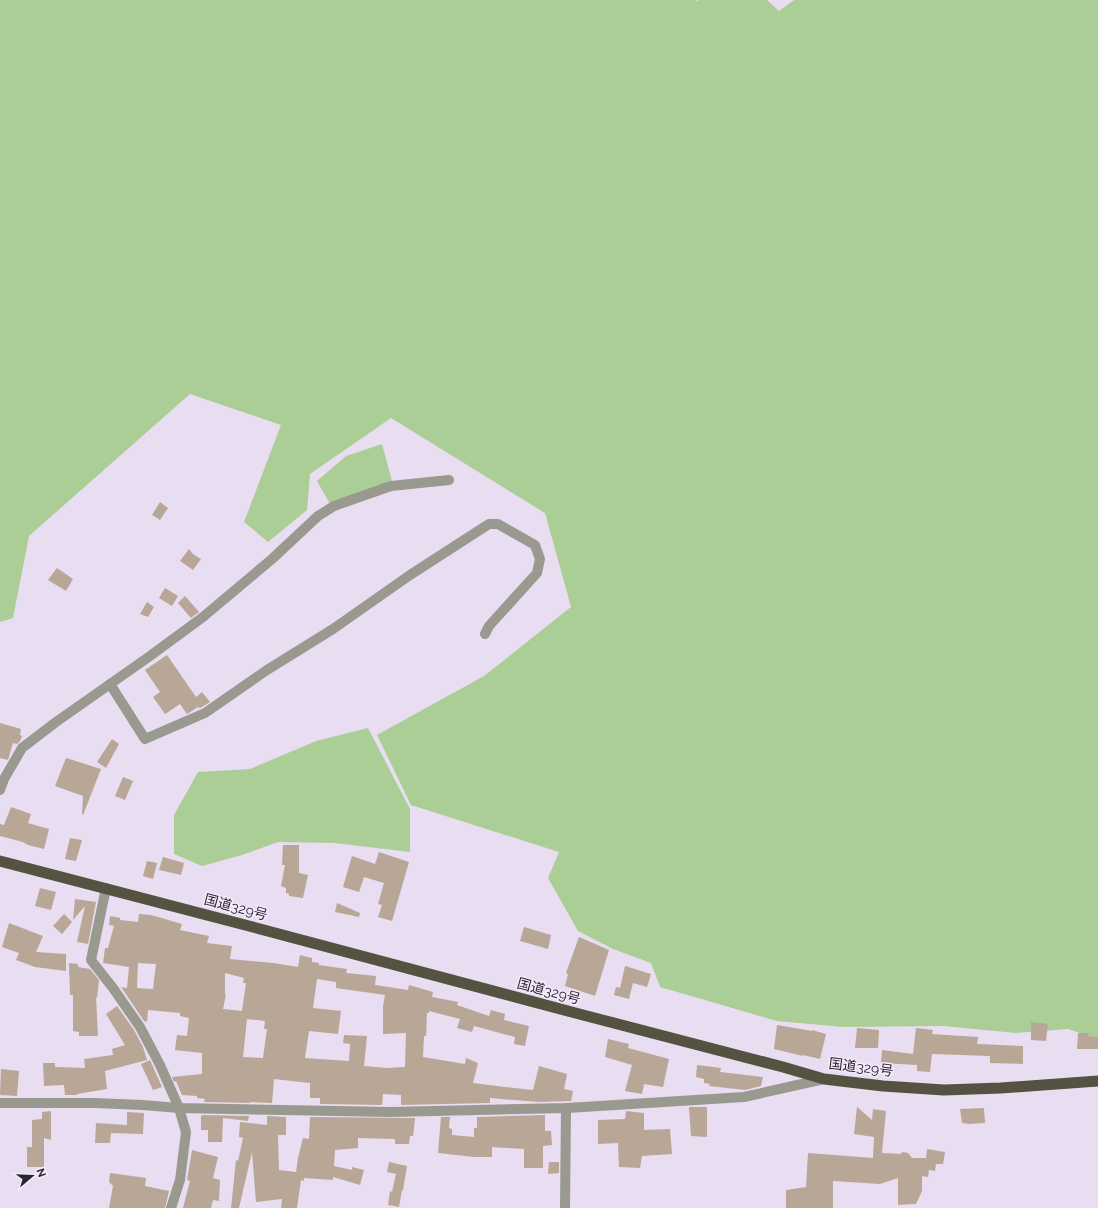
<svg xmlns="http://www.w3.org/2000/svg" width="1098" height="1208" font-family="Raleway,'Noto Sans JP',sans-serif">
	<rect width="100%" height="100%" fill="#e9ddf1"/>
	<g fill="#abce96">
		<path d="M 0,0 L 696,0 L 696,1 L 699,0 L 767,0 L 779,11 L 794,0 L 1098,0 L 1098,1039 L 1068,1029 L 1016,1033 L 943,1026 L 843,1027 L 777,1021 L 660,987 L 651,963 L 613,949 L 578,931 L 548,878 L 559,852 L 411,805 L 377,735 L 484,676 L 571,607 L 545,513 L 391,418 L 310,474 L 307,510 L 268,542 L 244,522 L 281,425 L 190,394 L 29,536 L 13,618 L 0,622 Z"/>
		<path d="M 382,444 L 392,481 L 330,504 L 317,481 L 346,456 Z"/>
		<path d="M 368,728 L 410,809 L 410,852 L 335,843 L 278,842 L 242,855 L 202,866 L 174,854 L 174,815 L 198,772 L 250,769 L 316,741 Z"/>
	</g>
	<g fill="#b8a696" fill-rule="evenodd">
		<path d="M 160,502 L 168,508 L 160,520 L 152,515 Z"/>
		<path d="M 189,549 L 193,554 L 201,559 L 193,570 L 180,561 Z"/>
		<path d="M 57,568 L 73,579 L 66,591 L 48,580 Z"/>
		<path d="M 165,588 L 178,596 L 172,606 L 159,598 Z"/>
		<path d="M 185,596 L 199,612 L 191,618 L 178,603 Z"/>
		<path d="M 147,602 L 154,607 L 148,617 L 140,614 Z"/>
		<path d="M 167,655 L 196,697 L 202,692 L 210,702 L 202,707 L 199,708 L 198,707 L 187,714 L 180,704 L 165,714 L 153,697 L 160,692 L 145,670 Z"/>
		<path d="M 0,723 L 21,729 L 20,735 L 22,736 L 20,741 L 17,744 L 13,743 L 8,760 L 0,758 Z"/>
		<path d="M 112,739 L 119,744 L 106,768 L 97,762 Z"/>
		<path d="M 66,758 L 101,769 L 83,815 L 82,814 L 83,796 L 55,786 Z"/>
		<path d="M 123,777 L 133,781 L 125,800 L 115,796 Z"/>
		<path d="M 11,807 L 31,814 L 28,823 L 49,829 L 44,849 L 28,845 L 23,842 L 0,836 L 0,824 L 4,825 Z"/>
		<path d="M 70,838 L 82,840 L 76,861 L 65,859 Z"/>
		<path d="M 283,845 L 299,845 L 299,873 L 308,875 L 303,898 L 289,896 L 289,894 L 286,893 L 286,888 L 281,886 L 285,865 L 282,865 Z"/>
		<path d="M 379,852 L 409,862 L 392,921 L 378,917 L 382,905 L 378,904 L 384,883 L 364,877 L 359,892 L 343,887 L 352,856 L 375,864 Z"/>
		<path d="M 163,857 L 184,863 L 181,875 L 159,870 Z"/>
		<path d="M 147,861 L 157,863 L 153,879 L 143,876 Z"/>
		<path d="M 40,888 L 56,892 L 51,910 L 35,906 Z"/>
		<path d="M 75,899 L 96,902 L 88,944 L 77,942 L 85,906 L 73,920 Z"/>
		<path d="M 337,903 L 360,913 L 359,917 L 335,912 Z"/>
		<path d="M 64,914 L 72,922 L 62,934 L 53,926 Z"/>
		<path d="M 139,914 L 151,915 L 182,924 L 180,930 L 209,936 L 207,943 L 232,946 L 230,959 L 273,963 L 298,967 L 300,955 L 312,958 L 312,962 L 319,963 L 319,965 L 347,969 L 346,973 L 376,976 L 375,985 L 408,990 L 409,985 L 433,992 L 432,997 L 458,1002 L 457,1005 L 489,1016 L 491,1010 L 505,1014 L 504,1020 L 529,1026 L 525,1046 L 514,1044 L 515,1037 L 474,1026 L 472,1032 L 457,1028 L 460,1019 L 429,1011 L 429,1013 L 427,1013 L 426,1036 L 424,1036 L 423,1057 L 465,1064 L 466,1058 L 478,1063 L 473,1083 L 505,1087 L 533,1090 L 539,1066 L 567,1074 L 564,1089 L 573,1091 L 571,1101 L 539,1102 L 490,1098 L 490,1103 L 401,1105 L 401,1095 L 383,1094 L 382,1105 L 320,1104 L 320,1098 L 310,1098 L 310,1083 L 274,1079 L 272,1103 L 250,1102 L 250,1103 L 204,1102 L 205,1099 L 197,1098 L 197,1096 L 182,1095 L 176,1081 L 174,1082 L 172,1077 L 202,1074 L 202,1053 L 175,1050 L 177,1035 L 187,1036 L 189,1018 L 180,1016 L 180,1013 L 148,1010 L 147,1022 L 144,1021 L 121,987 L 127,988 L 129,967 L 103,963 L 105,948 L 108,948 L 114,926 L 109,925 L 110,916 L 120,918 L 120,920 L 138,922 ZM 138,963 L 156,964 L 153,989 L 137,988 ZM 225,973 L 244,978 L 243,983 L 246,983 L 242,1011 L 223,1009 L 226,994 L 225,994 ZM 317,979 L 336,982 L 336,988 L 385,995 L 383,1006 L 383,1034 L 406,1033 L 405,1067 L 386,1068 L 364,1066 L 367,1036 L 344,1035 L 343,1043 L 350,1044 L 349,1061 L 305,1058 L 309,1031 L 338,1034 L 341,1011 L 313,1008 ZM 247,1019 L 265,1021 L 264,1029 L 267,1029 L 263,1058 L 243,1057 Z"/>
		<path d="M 9,923 L 43,936 L 36,952 L 66,954 L 66,971 L 35,967 L 16,960 L 19,953 L 2,947 Z"/>
		<path d="M 524,927 L 551,935 L 548,949 L 520,941 Z"/>
		<path d="M 579,937 L 609,950 L 595,996 L 565,986 L 568,974 L 566,973 Z"/>
		<path d="M 69,963 L 78,964 L 78,967 L 90,969 L 99,980 L 97,998 L 96,997 L 98,1036 L 79,1036 L 79,1032 L 73,1031 L 73,995 L 70,995 Z"/>
		<path d="M 625,966 L 651,974 L 647,987 L 633,983 L 629,999 L 614,995 L 616,987 L 620,988 Z"/>
		<path d="M 117,1006 L 134,1030 L 143,1047 L 147,1060 L 105,1071 L 107,1089 L 77,1094 L 77,1095 L 65,1095 L 64,1085 L 44,1086 L 43,1063 L 55,1063 L 55,1067 L 85,1068 L 84,1059 L 113,1055 L 112,1049 L 125,1045 L 106,1014 Z"/>
		<path d="M 1031,1022 L 1048,1024 L 1046,1041 L 1031,1040 Z"/>
		<path d="M 777,1025 L 812,1031 L 812,1030 L 826,1034 L 820,1059 L 803,1055 L 803,1056 L 774,1049 Z"/>
		<path d="M 857,1028 L 879,1030 L 878,1048 L 855,1048 Z"/>
		<path d="M 916,1028 L 933,1030 L 932,1034 L 978,1037 L 977,1044 L 1023,1046 L 1023,1064 L 990,1063 L 990,1056 L 932,1054 L 930,1072 L 917,1071 L 917,1065 L 881,1063 L 882,1050 L 913,1054 Z"/>
		<path d="M 1078,1033 L 1089,1033 L 1088,1036 L 1098,1037 L 1098,1049 L 1077,1049 Z"/>
		<path d="M 608,1039 L 629,1044 L 628,1048 L 669,1059 L 663,1087 L 644,1084 L 642,1094 L 625,1091 L 632,1065 L 605,1057 Z"/>
		<path d="M 150,1060 L 162,1087 L 153,1090 L 141,1064 Z"/>
		<path d="M 697,1065 L 721,1068 L 720,1072 L 763,1077 L 761,1086 L 745,1090 L 709,1086 L 710,1084 L 704,1083 L 704,1079 L 696,1077 Z"/>
		<path d="M 1,1069 L 19,1071 L 17,1096 L 0,1095 Z"/>
		<path d="M 689,1107 L 707,1107 L 707,1137 L 691,1136 Z"/>
		<path d="M 857,1107 L 872,1120 L 873,1109 L 886,1111 L 882,1153 L 901,1154 L 902,1152 L 908,1153 L 912,1158 L 926,1158 L 927,1149 L 945,1152 L 943,1164 L 936,1164 L 935,1171 L 929,1170 L 928,1177 L 922,1176 L 922,1191 L 916,1204 L 898,1205 L 898,1178 L 880,1184 L 833,1181 L 833,1208 L 786,1208 L 786,1190 L 806,1187 L 808,1153 L 873,1158 L 874,1137 L 854,1134 Z"/>
		<path d="M 984,1108 L 985,1123 L 969,1124 L 962,1123 L 960,1109 Z"/>
		<path d="M 51,1111 L 51,1140 L 44,1138 L 44,1167 L 27,1167 L 27,1147 L 32,1147 L 32,1120 L 42,1119 L 42,1112 Z"/>
		<path d="M 626,1111 L 644,1113 L 644,1130 L 670,1129 L 672,1154 L 642,1156 L 640,1168 L 619,1167 L 618,1143 L 598,1144 L 598,1120 L 625,1119 Z"/>
		<path d="M 127,1112 L 144,1113 L 143,1134 L 111,1133 L 110,1143 L 95,1143 L 96,1123 L 127,1125 Z"/>
		<path d="M 203,1115 L 249,1116 L 248,1121 L 223,1118 L 222,1142 L 208,1142 L 208,1130 L 201,1130 L 201,1116 Z"/>
		<path d="M 545,1115 L 545,1131 L 551,1131 L 552,1145 L 543,1146 L 543,1168 L 524,1168 L 524,1149 L 492,1147 L 492,1157 L 474,1157 L 438,1153 L 441,1117 L 450,1117 L 449,1128 L 452,1129 L 452,1135 L 474,1137 L 474,1128 L 477,1128 L 477,1117 Z"/>
		<path d="M 267,1116 L 286,1117 L 286,1135 L 278,1135 L 279,1170 L 296,1172 L 298,1158 L 303,1138 L 309,1139 L 310,1117 L 415,1118 L 413,1136 L 410,1136 L 409,1144 L 395,1144 L 395,1139 L 358,1138 L 358,1148 L 335,1150 L 334,1166 L 352,1170 L 352,1167 L 364,1170 L 360,1185 L 333,1177 L 333,1180 L 304,1178 L 304,1181 L 301,1180 L 297,1208 L 281,1208 L 282,1199 L 256,1202 L 252,1152 L 239,1208 L 231,1208 L 236,1160 L 238,1161 L 243,1138 L 239,1137 L 240,1122 L 267,1125 Z"/>
		<path d="M 192,1150 L 218,1157 L 213,1178 L 220,1180 L 219,1201 L 213,1200 L 211,1208 L 183,1208 L 190,1181 L 187,1180 Z"/>
		<path d="M 389,1162 L 407,1166 L 403,1190 L 402,1190 L 399,1207 L 388,1205 L 390,1191 L 392,1192 L 396,1174 L 387,1172 Z"/>
		<path d="M 549,1162 L 559,1162 L 559,1173 L 548,1174 Z"/>
		<path d="M 110,1173 L 146,1178 L 145,1186 L 169,1191 L 165,1208 L 109,1208 L 113,1186 L 109,1182 Z"/>
	</g>
	<g fill="none" stroke-linecap="round" stroke-linejoin="round">
		<g stroke="#99998f" stroke-width="10">
			<path d="M 110,684 L 145,739 L 205,713 L 267,670 L 333,629 L 410,575 L 489,524 L 498,524 L 535,545 L 540,559 L 537,573 L 489,626 L 485,634"/>
			<path d="M 0,790 L 4,779 L 22,748 L 56,722 L 150,656 L 203,617 L 272,559 L 318,516 L 334,506 L 391,486 L 449,480"/>
			<path d="M 106,888 L 91,960 L 113,988 L 140,1027 L 160,1065 L 179,1108 L 186,1132 L 180,1180 L 171,1208"/>
			<path d="M 0,1103 L 95,1103 L 143,1105 L 179,1108 L 390,1112 L 567,1108 L 744,1097 L 824,1079"/>
			<path d="M 565,1208 L 566,1108"/>
		</g>
		<path stroke="#545240" stroke-width="11" d="M 0,861 L 249,926 L 583,1015 L 783,1067 L 824,1079 L 883,1086 L 944,1090 L 1001,1088 L 1098,1081"/>
	</g>
	<g text-anchor="middle" dominant-baseline="central" stroke-width="3" stroke-linejoin="round" paint-order="stroke">
		<g font-size="14" fill="#2a262e" stroke="#f6eaff">
			<text transform="translate(236 907) rotate(15)">国道329号</text>
			<text transform="translate(549 991) rotate(15)">国道329号</text>
			<text transform="translate(861 1067) rotate(7)">国道329号</text>
		</g>
	</g>
	<g transform="translate(32 1176) rotate(71)" stroke="#f6eaff" stroke-width="3" paint-order="stroke">
	<path d="M0-3L7 15L0 10L-7 15Z" fill="#2a262e"/>
	<text y="-6" font-size="11" font-weight="bold" text-anchor="middle" fill="#2a262e">N</text>
	</g>
</svg>
